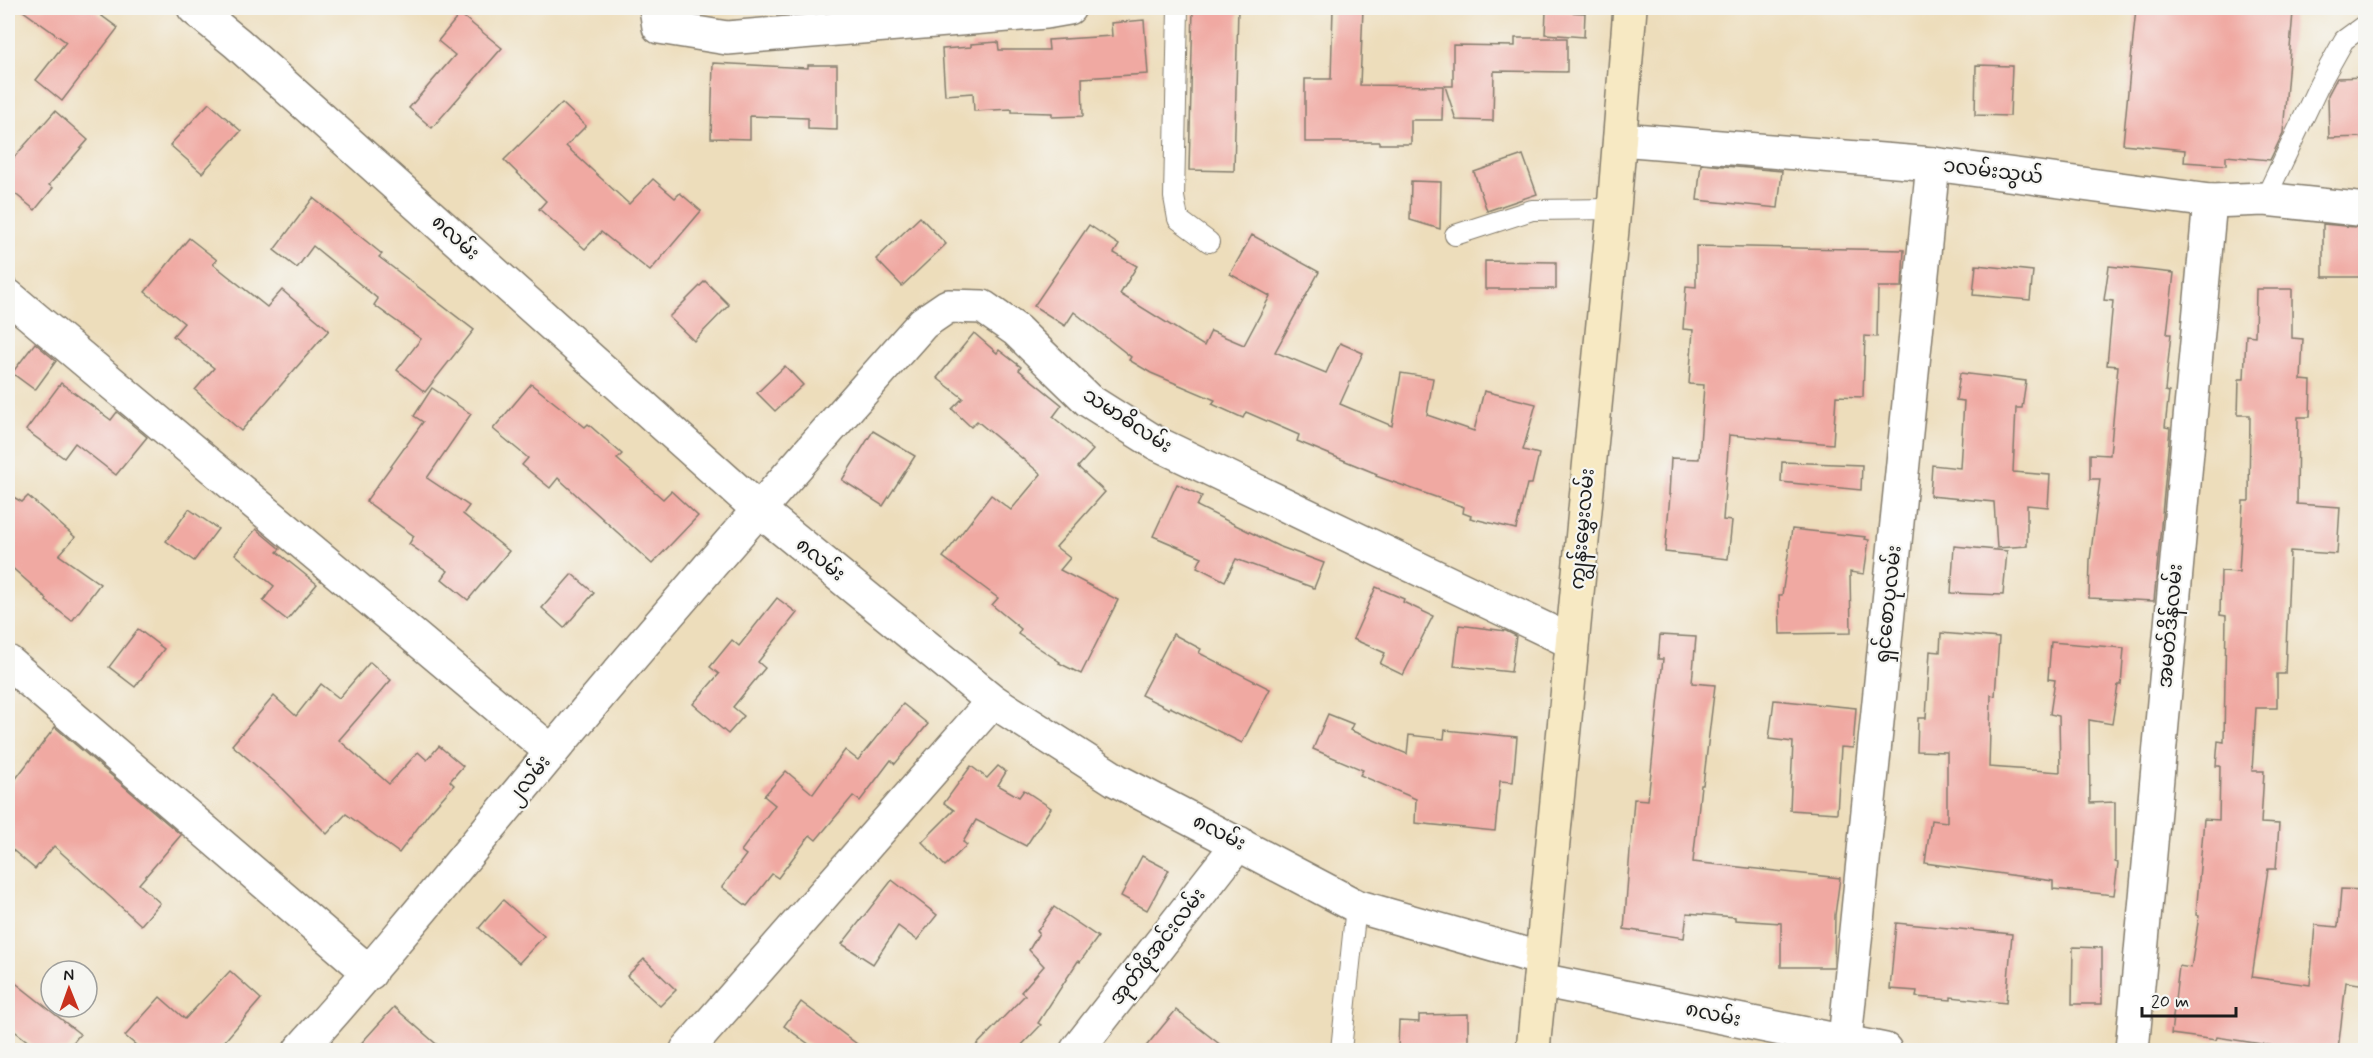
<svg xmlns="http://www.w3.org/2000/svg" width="2373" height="1058" font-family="Mynerve,'Noto Sans Myanmar',sans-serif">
	<rect width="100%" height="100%" fill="#f6f6f2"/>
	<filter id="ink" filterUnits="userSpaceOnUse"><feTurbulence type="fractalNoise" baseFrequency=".0167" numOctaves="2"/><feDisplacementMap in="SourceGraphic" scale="12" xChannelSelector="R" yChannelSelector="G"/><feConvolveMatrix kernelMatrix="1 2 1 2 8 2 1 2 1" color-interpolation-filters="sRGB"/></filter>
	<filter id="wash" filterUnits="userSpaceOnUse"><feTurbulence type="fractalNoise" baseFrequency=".008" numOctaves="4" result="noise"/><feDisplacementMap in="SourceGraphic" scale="24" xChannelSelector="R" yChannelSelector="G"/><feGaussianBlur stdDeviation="1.35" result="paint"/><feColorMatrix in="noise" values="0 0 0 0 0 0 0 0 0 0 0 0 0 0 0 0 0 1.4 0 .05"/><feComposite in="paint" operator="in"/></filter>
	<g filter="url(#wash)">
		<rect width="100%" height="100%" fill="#edddbb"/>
		<g id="blocks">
			<g fill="#f0a9a2">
				<path d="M 19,8 L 91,8 L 118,28 L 62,101 L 36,80 L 66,42 Z"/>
				<path d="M 1193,8 L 1238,8 L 1234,171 L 1189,170 Z"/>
				<path d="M 1333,8 L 1363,8 L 1360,85 L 1443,86 L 1442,120 L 1411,120 L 1411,144 L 1380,144 L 1380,142 L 1305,142 L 1305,79 L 1331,79 Z"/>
				<path d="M 2136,8 L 2246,8 L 2293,12 L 2283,133 L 2270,160 L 2226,156 L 2226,165 L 2184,162 L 2185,150 L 2123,144 Z"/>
				<path d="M 1546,11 L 1585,13 L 1584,37 L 1545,34 Z"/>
				<path d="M 460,14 L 502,48 L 432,128 L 409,108 L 455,55 L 438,41 Z"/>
				<path d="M 1144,20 L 1148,74 L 1082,78 L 1083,116 L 1052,117 L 1052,113 L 1012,112 L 1012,109 L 974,111 L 973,93 L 945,95 L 942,49 L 971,47 L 971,44 L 998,42 L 999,50 L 1049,50 L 1048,40 L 1112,36 L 1111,23 Z"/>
				<path d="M 1515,38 L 1567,38 L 1567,72 L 1494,71 L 1493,121 L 1456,120 L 1445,86 L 1453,86 L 1453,45 L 1515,46 Z"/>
				<path d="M 713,63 L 808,68 L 808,65 L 837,65 L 837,130 L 808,129 L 808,118 L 750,116 L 750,139 L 711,138 Z"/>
				<path d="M 1976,65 L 2012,66 L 2010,116 L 1975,115 Z"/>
				<path d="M 2366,77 L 2366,137 L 2329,138 L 2328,95 L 2337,78 Z"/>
				<path d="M 209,103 L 241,131 L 202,173 L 170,145 Z"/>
				<path d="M 562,103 L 586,126 L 566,146 L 629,204 L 653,179 L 675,198 L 680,193 L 701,211 L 650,271 L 601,232 L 585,249 L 539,209 L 546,201 L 504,160 Z"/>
				<path d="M 55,111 L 88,140 L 49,185 L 53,188 L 35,210 L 8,188 L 8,164 Z"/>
				<path d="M 1523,155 L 1537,194 L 1487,211 L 1474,172 Z"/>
				<path d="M 1701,164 L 1782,171 L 1778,208 L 1697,200 Z"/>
				<path d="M 1411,181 L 1441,182 L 1440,229 L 1410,220 Z"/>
				<path d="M 313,198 L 382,254 L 379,257 L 474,330 L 425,392 L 397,370 L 421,339 L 374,305 L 378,299 L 313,246 L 297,268 L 274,250 Z"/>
				<path d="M 920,217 L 946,244 L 902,286 L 876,259 Z"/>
				<path d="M 2323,224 L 2366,228 L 2366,277 L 2323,277 Z"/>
				<path d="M 1089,225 L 1119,245 L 1114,253 L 1137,266 L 1120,294 L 1204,346 L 1211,331 L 1244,345 L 1270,296 L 1230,274 L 1252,235 L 1319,272 L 1275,352 L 1326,373 L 1340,343 L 1363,353 L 1340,404 L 1392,426 L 1401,373 L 1433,378 L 1427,415 L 1474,431 L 1484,391 L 1536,404 L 1523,450 L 1539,454 L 1532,484 L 1527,484 L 1516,529 L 1470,518 L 1471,516 L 1463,513 L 1464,507 L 1376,476 L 1377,474 L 1297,441 L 1299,435 L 1246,412 L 1243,418 L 1212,404 L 1215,400 L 1151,373 L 1129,360 L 1131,357 L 1074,312 L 1065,326 L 1034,306 Z"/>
				<path d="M 189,238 L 217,260 L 213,264 L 267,307 L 282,290 L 329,330 L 241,431 L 195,390 L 214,368 L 173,336 L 184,323 L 145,292 Z"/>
				<path d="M 1696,246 L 1904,250 L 1902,287 L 1878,287 L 1877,337 L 1865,336 L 1863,397 L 1836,396 L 1833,444 L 1729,435 L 1723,520 L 1732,521 L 1728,559 L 1665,552 L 1670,495 L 1669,495 L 1671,458 L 1699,459 L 1704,385 L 1689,384 L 1693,330 L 1683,329 L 1686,286 L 1696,287 Z"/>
				<path d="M 1485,261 L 1556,262 L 1556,289 L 1485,289 Z"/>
				<path d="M 1976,265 L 2033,271 L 2030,300 L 1973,295 Z"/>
				<path d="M 2109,266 L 2174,273 L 2167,334 L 2171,334 L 2165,391 L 2169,392 L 2165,427 L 2170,428 L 2154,601 L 2089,598 L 2090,560 L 2100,479 L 2090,479 L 2090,454 L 2110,455 L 2118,366 L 2107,365 L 2113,301 L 2104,300 Z"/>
				<path d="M 705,281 L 729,305 L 694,341 L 669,317 Z"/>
				<path d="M 2256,289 L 2292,289 L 2292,338 L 2303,339 L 2301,380 L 2311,381 L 2310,417 L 2298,417 L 2297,504 L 2340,507 L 2337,554 L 2290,551 L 2285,674 L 2277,674 L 2277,708 L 2256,708 L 2252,771 L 2264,771 L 2261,823 L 2279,824 L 2276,869 L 2268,869 L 2252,977 L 2310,985 L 2315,925 L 2338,927 L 2341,889 L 2366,890 L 2366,985 L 2346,982 L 2338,1050 L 2299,1050 L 2217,1037 L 2216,1040 L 2171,1034 L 2179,966 L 2191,968 L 2199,916 L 2196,915 L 2204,819 L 2219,820 L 2220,766 L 2216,766 L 2218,741 L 2224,742 L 2226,616 L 2220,615 L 2221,571 L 2239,572 L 2243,501 L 2249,501 L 2250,415 L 2238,415 L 2239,379 L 2244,379 L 2246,335 L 2255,336 Z"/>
				<path d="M 974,333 L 997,353 L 999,350 L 1021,367 L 1019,370 L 1062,405 L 1053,417 L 1093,450 L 1078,467 L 1105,492 L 1056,547 L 1070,558 L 1060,570 L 1118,600 L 1081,674 L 1059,663 L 1060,662 L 1018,634 L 1021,629 L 992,605 L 998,598 L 943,557 L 991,495 L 1011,510 L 1041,474 L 977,421 L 971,427 L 952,409 L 963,398 L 937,378 Z"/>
				<path d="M 35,343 L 56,361 L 35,390 L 12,373 Z"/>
				<path d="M 785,366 L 803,385 L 775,411 L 757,393 Z"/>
				<path d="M 1960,373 L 2026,381 L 2022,408 L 2016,408 L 2013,472 L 2050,475 L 2048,507 L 2027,505 L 2027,546 L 1997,548 L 1994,502 L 1930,496 L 1932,465 L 1960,468 L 1964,401 L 1956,400 Z"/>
				<path d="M 61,383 L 111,420 L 117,412 L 147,437 L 116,475 L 75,443 L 64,458 L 26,430 Z"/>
				<path d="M 531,384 L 585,427 L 588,424 L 622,454 L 617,459 L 663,499 L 671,491 L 698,516 L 652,564 L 558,478 L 550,488 L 522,465 L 528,458 L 493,429 Z"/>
				<path d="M 432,388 L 471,414 L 427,478 L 469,506 L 463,514 L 509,551 L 468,600 L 442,579 L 448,571 L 409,544 L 414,536 L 366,501 L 423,422 L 414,416 Z"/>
				<path d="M 873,431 L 915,456 L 883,506 L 842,480 Z"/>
				<path d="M 1782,462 L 1862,465 L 1861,490 L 1781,482 Z"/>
				<path d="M 1177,484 L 1202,496 L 1197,506 L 1278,546 L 1324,563 L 1314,588 L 1236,559 L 1225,581 L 1197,567 L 1202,557 L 1153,536 Z"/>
				<path d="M 8,494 L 22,502 L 28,496 L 75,537 L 59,555 L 100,584 L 72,621 L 46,601 L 47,599 L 8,564 Z"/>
				<path d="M 189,509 L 218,529 L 194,561 L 166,541 Z"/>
				<path d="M 256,529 L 280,549 L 277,552 L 317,584 L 287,620 L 263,601 L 274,586 L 235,554 Z"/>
				<path d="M 1792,529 L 1866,537 L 1865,539 L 1869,540 L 1864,574 L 1850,572 L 1851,633 L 1780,634 L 1779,595 L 1782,595 Z"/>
				<path d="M 1954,546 L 2007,551 L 2003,595 L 1951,593 Z"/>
				<path d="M 572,574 L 594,593 L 564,628 L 542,608 Z"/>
				<path d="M 1376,587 L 1404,599 L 1403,602 L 1433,616 L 1403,675 L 1380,664 L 1385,653 L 1353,639 Z"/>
				<path d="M 777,598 L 797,613 L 758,662 L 765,668 L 733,707 L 744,716 L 728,734 L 693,704 L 719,674 L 710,667 L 732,640 L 739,646 Z"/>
				<path d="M 1459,625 L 1506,631 L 1516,636 L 1511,672 L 1454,666 Z"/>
				<path d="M 138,629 L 164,649 L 135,687 L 109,667 Z"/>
				<path d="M 1941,633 L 1999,638 L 1995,696 L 1991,695 L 1989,767 L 2060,772 L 2059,716 L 2050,714 L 2055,680 L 2048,679 L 2051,642 L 2124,648 L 2121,685 L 2118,685 L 2112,724 L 2089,720 L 2090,803 L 2115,802 L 2115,862 L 2118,863 L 2114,895 L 2053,889 L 2053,881 L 1925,863 L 1931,820 L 1947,822 L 1947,752 L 1917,751 L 1918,718 L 1926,718 L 1930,651 L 1940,652 Z"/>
				<path d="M 1173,634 L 1201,649 L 1199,653 L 1270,689 L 1242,743 L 1170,707 L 1169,709 L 1141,695 Z"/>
				<path d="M 1660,635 L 1696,637 L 1692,683 L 1715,685 L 1703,785 L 1701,785 L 1693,862 L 1840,878 L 1835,915 L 1834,967 L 1781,967 L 1781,923 L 1735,920 L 1735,917 L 1687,913 L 1684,938 L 1624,929 L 1634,799 L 1648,800 L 1663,659 L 1658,659 Z"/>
				<path d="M 370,662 L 391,680 L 339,740 L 389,784 L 418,752 L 427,760 L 439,746 L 463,766 L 450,781 L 454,785 L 428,814 L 399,853 L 346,814 L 327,834 L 276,783 L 232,745 L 274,696 L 296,716 L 321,684 L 339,698 Z"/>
				<path d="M 1774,700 L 1856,708 L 1853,748 L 1841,747 L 1837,813 L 1790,810 L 1793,742 L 1769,739 Z"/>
				<path d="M 903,704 L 928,724 L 895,764 L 891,760 L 860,801 L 853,796 L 816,840 L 810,835 L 778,878 L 772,874 L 747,906 L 722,887 L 746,855 L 741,851 L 775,805 L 764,796 L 786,771 L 813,794 L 845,750 L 858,760 Z"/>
				<path d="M 1328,714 L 1353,724 L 1350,730 L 1407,754 L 1409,735 L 1444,739 L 1445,730 L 1517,737 L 1513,782 L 1500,781 L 1495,831 L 1415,823 L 1416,799 L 1360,775 L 1363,770 L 1313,749 Z"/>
				<path d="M 55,727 L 181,835 L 139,884 L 160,903 L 141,925 L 54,846 L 35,869 L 8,846 L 8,789 Z"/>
				<path d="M 971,766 L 987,778 L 998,766 L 1006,772 L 998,785 L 1019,797 L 1024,790 L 1051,808 L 1026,846 L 976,820 L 963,842 L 967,845 L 945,866 L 922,842 L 954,810 L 944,803 Z"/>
				<path d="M 1142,856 L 1169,870 L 1147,910 L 1121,896 Z"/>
				<path d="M 892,880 L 937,915 L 917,940 L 898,926 L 873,964 L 842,944 Z"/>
				<path d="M 503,900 L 544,936 L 519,963 L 479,928 Z"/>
				<path d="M 1054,907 L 1098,937 L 1080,962 L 1078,961 L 1038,1023 L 1041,1025 L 1017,1050 L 972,1050 L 1025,995 L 1021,992 L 1044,966 L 1029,950 L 1039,933 L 1037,931 Z"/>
				<path d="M 1896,923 L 2012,934 L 2006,1003 L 1951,997 L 1951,1000 L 1916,997 L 1917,991 L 1890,989 Z"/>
				<path d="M 2073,947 L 2102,948 L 2102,1004 L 2072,1004 Z"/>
				<path d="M 644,959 L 676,990 L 660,1006 L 627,976 Z"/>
				<path d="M 230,971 L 261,999 L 217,1050 L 142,1050 L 125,1036 L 160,997 L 185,1019 Z"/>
				<path d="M 8,977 L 80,1034 L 67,1050 L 39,1050 L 8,1026 Z"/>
				<path d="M 801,1002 L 865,1050 L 817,1050 L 784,1026 Z"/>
				<path d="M 394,1007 L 443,1050 L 355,1050 Z"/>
				<path d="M 1176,1010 L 1227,1050 L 1143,1050 Z"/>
				<path d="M 1468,1014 L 1468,1050 L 1398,1049 L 1399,1021 L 1419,1022 L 1419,1015 Z"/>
			</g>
		</g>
	</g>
	<g filter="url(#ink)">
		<use href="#blocks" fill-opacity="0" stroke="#847c6c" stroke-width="1.5"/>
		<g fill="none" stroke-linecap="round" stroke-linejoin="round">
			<g stroke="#847c6c" stroke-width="22">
				<g id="lane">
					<path d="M 1178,8 L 1174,197 L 1178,219 L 1209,242"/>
					<path d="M 2265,199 L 2320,83 L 2344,40 L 2366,24"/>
					<path d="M 1455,235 L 1532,210 L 1614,209"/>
					<path d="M 1341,1050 L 1356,906"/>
				</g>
			</g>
			<g stroke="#847c6c" stroke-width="36">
				<g id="street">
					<path d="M 194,8 L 237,43 L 758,509 L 993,701 L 1116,780 L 1356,906 L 1542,959"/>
					<path d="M 656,8 L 659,27 L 727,38 L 1046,12 L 1069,8"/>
					<path d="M 1620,139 L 1933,164 L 2210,201 L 2265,199 L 2366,210"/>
					<path d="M 8,296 L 552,752"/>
					<path d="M 8,662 L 370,973"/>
					<path d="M 1540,980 L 1885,1050"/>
					<path d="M 300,1050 C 387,954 468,853 551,753 C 672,607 797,465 923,323 L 948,306 L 983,307 L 1016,330 L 1088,400 L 1156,443 L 1572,642"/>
					<path d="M 687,1050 L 993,701"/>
					<path d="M 1077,1050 L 1239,843"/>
					<path d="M 1844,1050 L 1933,164"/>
					<path d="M 2132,1050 L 2210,201"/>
				</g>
			</g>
			<g stroke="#847c6c" stroke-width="36">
				<path id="secondary" d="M 1533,1050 L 1614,209 L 1630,8"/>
			</g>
			<use href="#lane" stroke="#fff" stroke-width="20"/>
			<use href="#street" stroke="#fff" stroke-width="33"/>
			<use href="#secondary" stroke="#f7e9c3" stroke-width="33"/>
		</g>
	</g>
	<g text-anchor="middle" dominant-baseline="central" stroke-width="4.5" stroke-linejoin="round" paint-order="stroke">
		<g font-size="20" fill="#1c1c1c" stroke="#f6f6f2">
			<text transform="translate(1993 172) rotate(7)">၁လမ်းသွယ်</text>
			<text transform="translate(455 238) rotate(42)">၈လမ်း</text>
			<text transform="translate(1127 421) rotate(33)">သမာဓိလမ်း</text>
			<text transform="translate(1583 529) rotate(-85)">ကျွန်းမွှေးလမ်း</text>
			<text transform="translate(820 560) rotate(39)">၈လမ်း</text>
			<text transform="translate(1889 604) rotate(-84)">ရှင်စောပုလမ်း</text>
			<text transform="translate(2171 626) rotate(-85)">အမတ်ဒိန်လမ်း</text>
			<text transform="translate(529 780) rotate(-51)">၂လမ်း</text>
			<text transform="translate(1219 833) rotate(27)">၈လမ်း</text>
			<text transform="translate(1158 947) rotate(-52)">အုတ်ဖိုအင်းလမ်း</text>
			<text transform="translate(1713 1015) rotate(12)">၈လမ်း</text>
		</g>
	</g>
	<rect width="2373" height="1058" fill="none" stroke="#f6f6f2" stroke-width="30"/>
	<g transform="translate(69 989) rotate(359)"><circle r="28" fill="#f6f6f2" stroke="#9f9f9c" stroke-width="1.5"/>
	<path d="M0-4.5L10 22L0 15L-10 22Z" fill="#c8321e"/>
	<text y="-9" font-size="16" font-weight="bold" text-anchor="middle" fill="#1c1c1c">N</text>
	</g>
	<path d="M2142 1007v9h94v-9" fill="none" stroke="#1c1c1c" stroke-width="3"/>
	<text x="2151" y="1007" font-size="18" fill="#1c1c1c" stroke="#f6f6f2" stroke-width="4.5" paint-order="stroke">20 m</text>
</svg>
